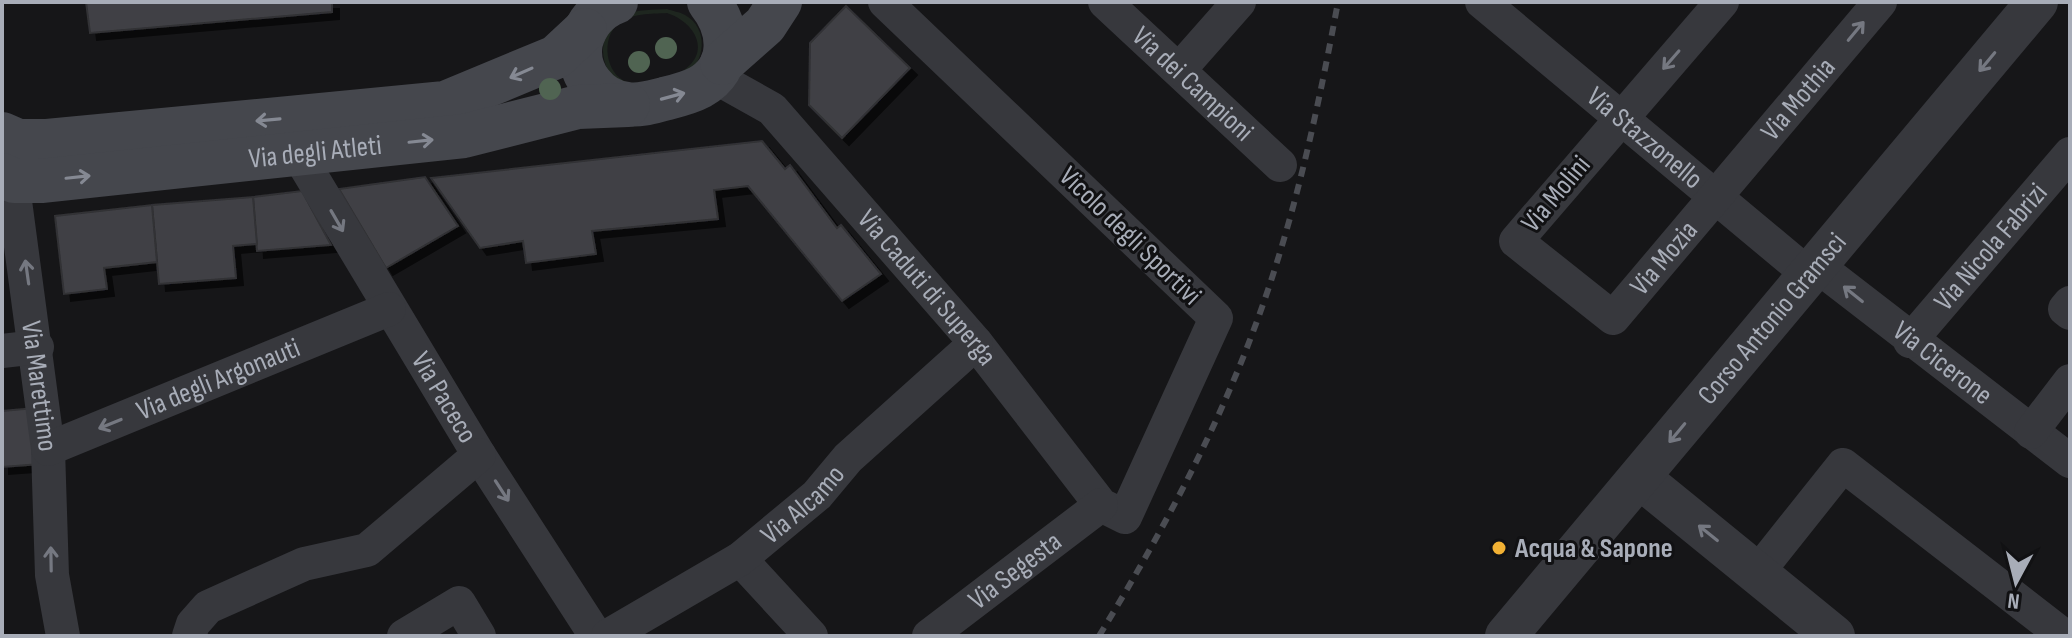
<svg xmlns="http://www.w3.org/2000/svg" width="2072" height="638" font-family="'Sofia Sans Condensed',sans-serif">
	<defs>
		<filter id="shadow"><feDropShadow dx="7" dy="7" stdDeviation="0" flood-color="#0009"/></filter>
	</defs>
	<rect width="100%" height="100%" fill="#161618"/>
	<path fill="#1e261f" fill-rule="evenodd" d="M 667,9 C 672,11 680,12 685,15 C 709,28 706,63 684,76 C 675,81 664,83 654,85 C 644,87 633,89 624,85 C 596,72 596,28 624,15 C 637,9 654,10 667,9 ZM 667,13 C 695,22 713,53 681,72 C 673,78 661,79 651,81 C 643,83 635,84 627,82 C 605,74 601,38 618,24 C 630,13 652,14 667,13 Z"/>
	<g fill="#404145" stroke="#303034" stroke-width="2" filter="url(#shadow)">
		<path d="M 86,2 L 332,2 L 332,12 L 90,33 Z"/>
		<path d="M 846,6 L 910,68 L 842,138 L 809,105 L 810,43 Z"/>
		<path d="M 762,141 L 785,169 L 790,165 L 837,228 L 841,225 L 881,274 L 842,301 L 748,186 L 714,190 L 718,219 L 592,231 L 596,254 L 526,263 L 523,241 L 480,248 L 431,178 Z"/>
		<path d="M 425,177 L 458,226 L 386,268 L 339,189 Z"/>
		<path d="M 302,191 L 331,245 L 257,251 L 253,197 Z"/>
		<path d="M 253,197 L 257,244 L 233,246 L 236,278 L 159,284 L 152,205 Z"/>
		<path d="M 152,205 L 157,262 L 104,268 L 107,289 L 64,294 L 55,216 Z"/>
		<path d="M 35,408 L 41,464 L 2,467 L 2,411 Z"/>
	</g>
	<g fill="none" stroke-linecap="round" stroke-linejoin="round">
		<g stroke="#37383d" stroke-width="34">
			<path id="s1" d="M 1105,2 L 1280,165"/>
			<path id="s2" d="M 1482,2 L 1808,274"/>
			<path id="s3" d="M 1722,2 L 1516,241 L 1613,318 L 1880,2"/>
			<path d="M 1179,70 L 1239,2"/>
			<path id="s4" d="M 713,76 L 772,109 L 976,343 L 1101,505 L 1125,517 L 1216,318 L 885,2"/>
			<path id="s5" d="M 298,154 L 479,455 L 596,636"/>
			<path id="s6" d="M 9,156 L 48,449 L 52,575 L 63,636"/>
			<path id="s7" d="M 1816,265 L 2070,461"/>
			<path d="M 2070,303 L 2065,309 L 2070,313"/>
			<path id="s8" d="M 1910,341 L 2070,154"/>
			<path d="M 2,351 L 37,347"/>
			<path d="M 2031,432 L 2070,381"/>
			<path id="s9" d="M 48,449 L 389,309"/>
			<path d="M 740,559 L 811,636"/>
			<path d="M 1757,573 L 1843,465 L 2064,636"/>
			<path d="M 189,636 L 193,624 L 208,607 L 304,564 L 367,550 L 479,455"/>
			<path d="M 404,636 L 459,603 L 479,636"/>
			<path id="s10" d="M 608,636 L 740,559 L 817,495 L 848,458 L 976,343"/>
			<path id="s11" d="M 929,636 L 1101,505"/>
		</g>
		<g stroke="#37383d" stroke-width="42">
			<path d="M 1640,478 L 1834,636"/>
			<path id="s12" d="M 1506,636 L 2037,2"/>
		</g>
		<g stroke="#45474d" stroke-width="44">
			<path d="M 616,2 C 598,9 586,23 581,42 C 575,72 598,101 627,104 C 640,106 652,102 664,99 C 676,96 689,93 700,87 C 734,68 731,29 709,2"/>
			<path d="M 722,63 L 765,25 L 780,2"/>
			<path d="M 2,134 L 18,141 L 47,141 L 445,103 L 556,57 L 585,30"/>
			<path id="s13" d="M 2,175 L 14,181 L 41,181 L 464,136 L 578,107 L 628,105"/>
		</g>
		<path stroke="#4a4c52" stroke-width="6" stroke-dasharray="10 8" stroke-linecap="butt" d="M 1099,636 C 1160,536 1217,431 1257,321 C 1295,218 1318,109 1338,2"/>
	</g>
	<g fill="#506452">
		<circle cx="666" cy="48" r="11"/>
		<circle cx="639" cy="62" r="11"/>
		<circle cx="550" cy="89" r="11"/>
	</g>
	<defs><path id="oneway-shaft" d="M-6 0H5M1.5-3L5.5 0L1.5 3" fill="none" stroke-width="1.6" stroke-linecap="round" stroke-linejoin="round" transform="scale(2)"/></defs>
	<g stroke="#757881">
		<use href="#oneway-shaft" transform="translate(1856 31) rotate(-50)"/>
		<use href="#oneway-shaft" transform="translate(1671 60) rotate(131)"/>
		<use href="#oneway-shaft" transform="translate(1987 62) rotate(130)"/>
		<use href="#oneway-shaft" transform="translate(337 221) rotate(60)"/>
		<use href="#oneway-shaft" transform="translate(27 272) rotate(-98)"/>
		<use href="#oneway-shaft" transform="translate(1853 294) rotate(-141)"/>
		<use href="#oneway-shaft" transform="translate(110 424) rotate(158)"/>
		<use href="#oneway-shaft" transform="translate(1677 433) rotate(130)"/>
		<use href="#oneway-shaft" transform="translate(502 491) rotate(57)"/>
		<use href="#oneway-shaft" transform="translate(1708 533) rotate(-141)"/>
		<use href="#oneway-shaft" transform="translate(51 559) rotate(-91)"/>
	</g>
	<g stroke="#858993">
		<use href="#oneway-shaft" transform="translate(521 73) rotate(156)"/>
		<use href="#oneway-shaft" transform="translate(673 96) rotate(-15)"/>
		<use href="#oneway-shaft" transform="translate(268 120) rotate(175)"/>
		<use href="#oneway-shaft" transform="translate(421 141) rotate(-6)"/>
		<use href="#oneway-shaft" transform="translate(78 177) rotate(-6)"/>
	</g>
	<circle fill="#f2b134" stroke="#111113" stroke-width="3" cx="1499" cy="548" r="8"/>
	<g text-anchor="middle" dominant-baseline="central" stroke-width="6" stroke-linejoin="round" paint-order="stroke">
		<g font-size="28" fill="#a8adb8" stroke="#111113">
			<text stroke="none"><textPath href="#s1" startOffset="120">Via dei Campioni</textPath></text>
			<text stroke="none"><textPath href="#s3" startOffset="726">Via Mothia</textPath></text>
			<text stroke="none"><textPath href="#s2" startOffset="212">Via Stazzonello</textPath></text>
			<text stroke="none"><textPath href="#s13" startOffset="316">Via degli Atleti</textPath></text>
			<text transform="translate(1556 194) rotate(-50)">Via Molini</text>
			<text transform="translate(1130 236) rotate(44)">Vicolo degli Sportivi</text>
			<text stroke="none"><textPath href="#s8" startOffset="124">Via Nicola Fabrizi</textPath></text>
			<text stroke="none"><textPath href="#s3" startOffset="518">Via Mozia</textPath></text>
			<text stroke="none"><textPath href="#s4" startOffset="304">Via Caduti di Superga</textPath></text>
			<text stroke="none"><textPath href="#s12" startOffset="414">Corso Antonio Gramsci</textPath></text>
			<text stroke="none"><textPath href="#s7" startOffset="160">Via Cicerone</textPath></text>
			<text stroke="none"><textPath href="#s9" startOffset="184">Via degli Argonauti</textPath></text>
			<text stroke="none"><textPath href="#s6" startOffset="232">Via Marettimo</textPath></text>
			<text stroke="none"><textPath href="#s5" startOffset="284">Via Paceco</textPath></text>
			<text stroke="none"><textPath href="#s10" startOffset="236">Via Alcamo</textPath></text>
			<text stroke="none"><textPath href="#s11" startOffset="108">Via Segesta</textPath></text>
		</g>
		<g font-size="28" font-weight="bold" fill="#a8adb8" stroke="#111113" text-anchor="start">
			<text x="1515" y="548">Acqua &amp; Sapone</text>
		</g>
	</g>
	<rect width="2072" height="638" fill="none" stroke="#a8adb8" stroke-width="8"/>
	<g transform="translate(2016 582) rotate(187)" stroke="#111113" stroke-width="6" paint-order="stroke">
	<path d="M0-6L14 30L0 20L-14 30Z" fill="#a8adb8"/>
	<text y="-12" font-size="22" font-weight="bold" text-anchor="middle" fill="#a8adb8">N</text>
	</g>
</svg>
